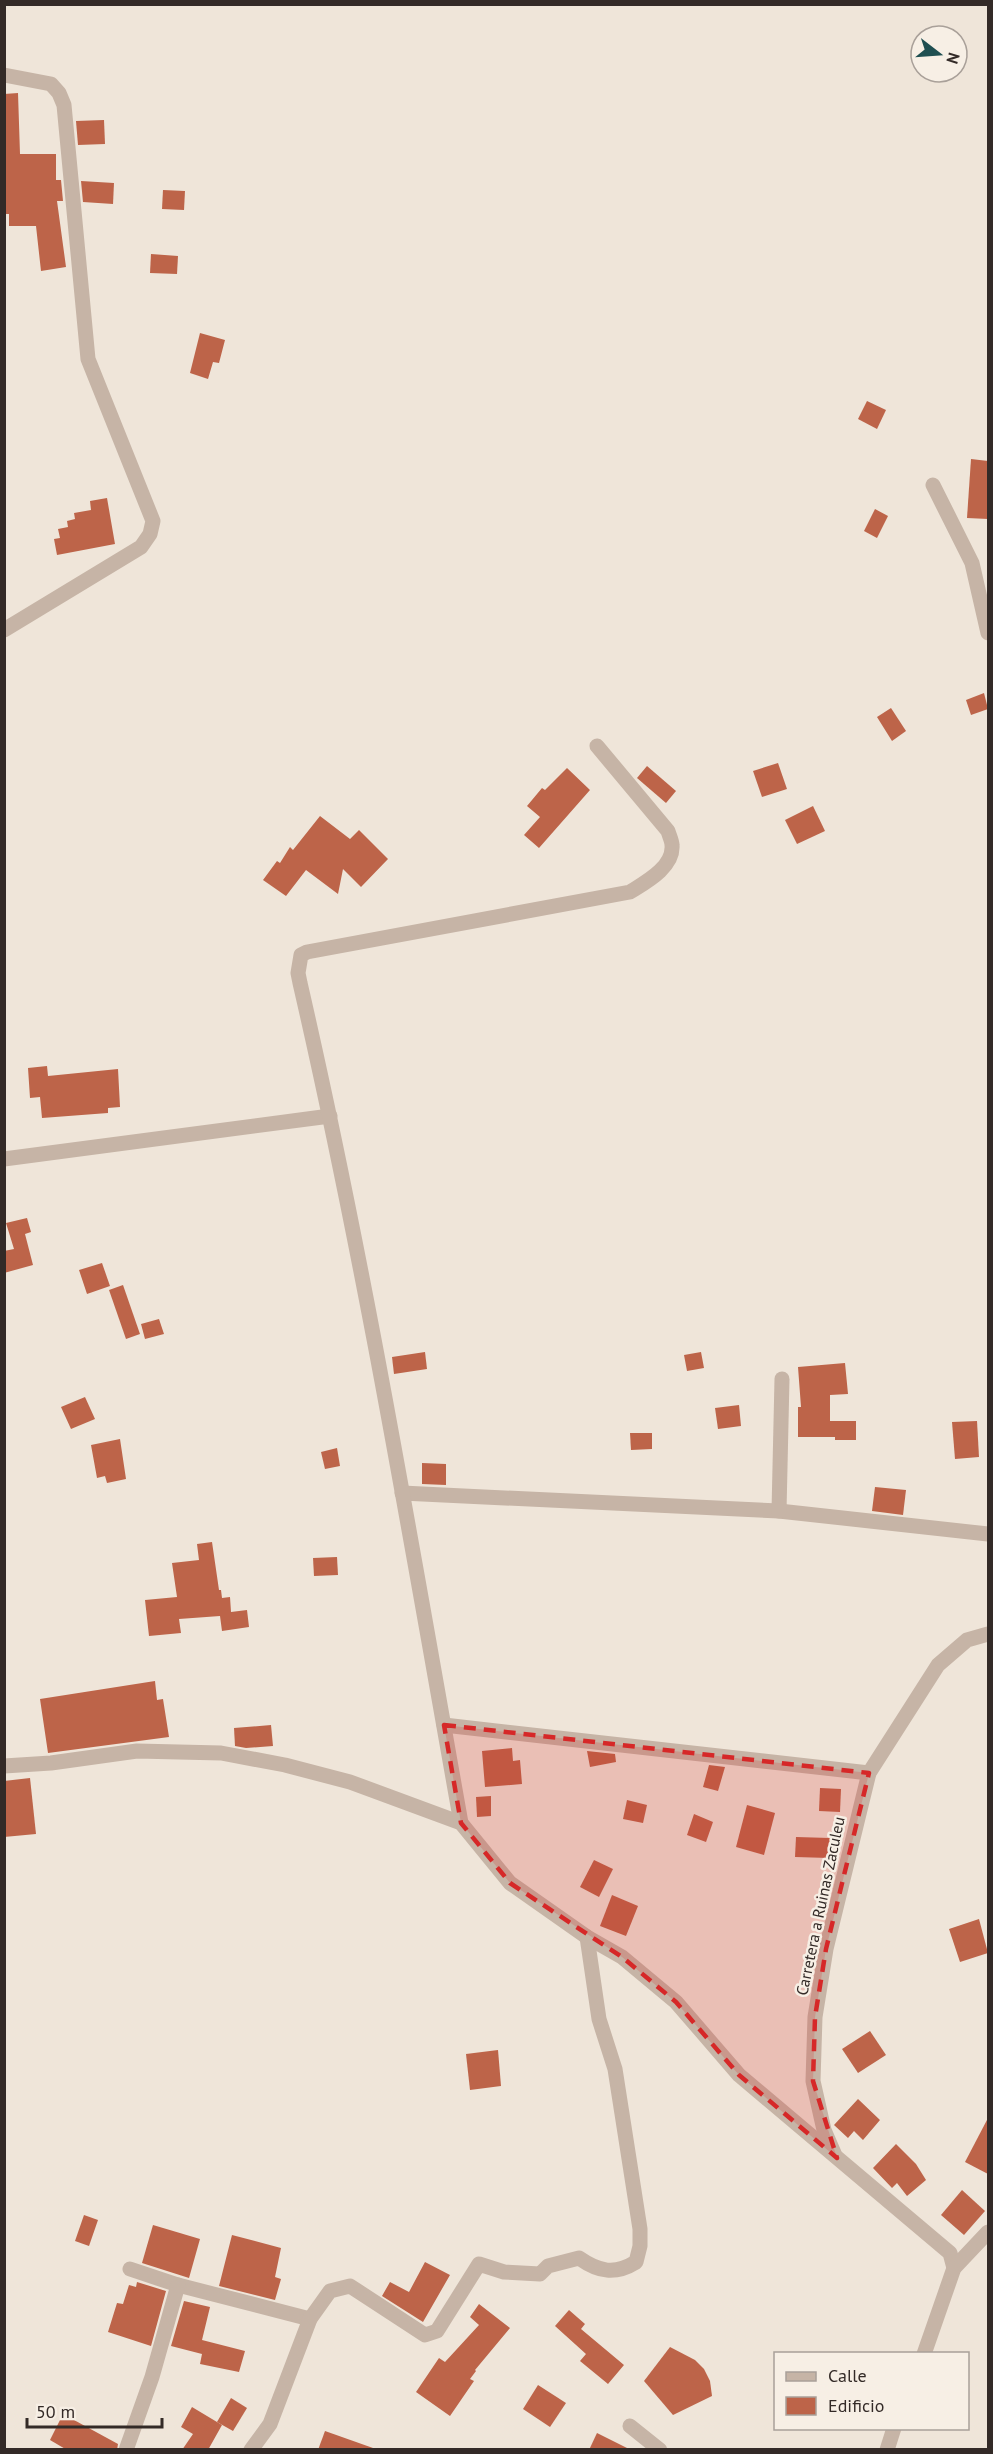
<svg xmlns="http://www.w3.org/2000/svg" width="993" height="2454" font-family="'PT Sans',sans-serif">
	<rect width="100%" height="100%" fill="#efe5d9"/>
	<g fill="#bd6449">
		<path d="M 18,93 L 20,154 L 56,154 L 56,180 L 61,180 L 63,201 L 57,201 L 66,267 L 41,271 L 36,226 L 9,226 L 9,214 L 4,214 L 4,94 Z"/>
		<path d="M 104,120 L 105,144 L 78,145 L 76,121 Z"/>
		<path d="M 81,181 L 114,183 L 113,204 L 83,202 Z"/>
		<path d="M 163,190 L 185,191 L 184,210 L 162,209 Z"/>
		<path d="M 151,254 L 178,256 L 177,274 L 150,273 Z"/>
		<path d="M 200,333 L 225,340 L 219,363 L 213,362 L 208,379 L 190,373 Z"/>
		<path d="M 867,401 L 886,410 L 877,429 L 858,419 Z"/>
		<path d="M 971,459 L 988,461 L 988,519 L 967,518 Z"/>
		<path d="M 107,498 L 115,544 L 57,555 L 54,539 L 60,538 L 58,529 L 68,527 L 67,521 L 75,519 L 74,513 L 91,510 L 90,501 Z"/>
		<path d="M 875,509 L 888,516 L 877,538 L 864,531 Z"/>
		<path d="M 984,693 L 988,709 L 971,715 L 966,700 Z"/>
		<path d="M 891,708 L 906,731 L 892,741 L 877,717 Z"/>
		<path d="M 778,763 L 787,789 L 762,797 L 753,771 Z"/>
		<path d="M 647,766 L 676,791 L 666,803 L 637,778 Z"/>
		<path d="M 567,768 L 590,790 L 539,848 L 524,835 L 540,817 L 527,806 L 542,788 L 545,790 Z"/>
		<path d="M 813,806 L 825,831 L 797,844 L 785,820 Z"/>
		<path d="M 320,816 L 350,839 L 359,830 L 388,859 L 361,887 L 343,869 L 338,894 L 306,870 L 286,896 L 263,880 L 277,861 L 280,863 L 290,847 L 293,850 Z"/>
		<path d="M 47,1066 L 48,1076 L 118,1069 L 120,1107 L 108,1108 L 108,1113 L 42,1118 L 40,1097 L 30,1098 L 28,1068 Z"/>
		<path d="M 27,1218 L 31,1232 L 25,1234 L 33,1265 L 4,1273 L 4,1251 L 14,1249 L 6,1223 Z"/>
		<path d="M 102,1263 L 110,1286 L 87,1294 L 79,1270 Z"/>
		<path d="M 123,1285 L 140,1334 L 126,1339 L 109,1290 Z"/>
		<path d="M 159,1319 L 164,1334 L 145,1339 L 141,1324 Z"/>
		<path d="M 425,1352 L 427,1369 L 394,1374 L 392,1357 Z"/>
		<path d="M 701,1352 L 704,1368 L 687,1371 L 684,1355 Z"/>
		<path d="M 845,1363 L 848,1394 L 830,1395 L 830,1421 L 856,1421 L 856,1440 L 835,1440 L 835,1437 L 798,1437 L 798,1407 L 801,1407 L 798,1367 Z"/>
		<path d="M 85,1397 L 95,1419 L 71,1429 L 61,1407 Z"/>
		<path d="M 739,1405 L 741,1426 L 718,1429 L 715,1408 Z"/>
		<path d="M 977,1421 L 979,1457 L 955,1459 L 952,1422 Z"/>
		<path d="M 630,1433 L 652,1433 L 652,1449 L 631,1450 Z"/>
		<path d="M 120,1439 L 126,1479 L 107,1483 L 105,1476 L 97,1478 L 91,1445 Z"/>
		<path d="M 337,1448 L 340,1466 L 325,1469 L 321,1452 Z"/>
		<path d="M 422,1463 L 446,1464 L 446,1485 L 422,1484 Z"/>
		<path d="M 875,1487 L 906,1490 L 903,1515 L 872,1511 Z"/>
		<path d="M 212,1542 L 219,1590 L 221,1590 L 222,1598 L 230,1597 L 231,1612 L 247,1610 L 249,1627 L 222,1631 L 220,1616 L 179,1619 L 181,1633 L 149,1636 L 145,1600 L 177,1597 L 172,1563 L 199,1560 L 197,1544 Z"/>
		<path d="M 337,1557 L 338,1575 L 314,1576 L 313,1558 Z"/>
		<path d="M 155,1681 L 157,1700 L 163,1699 L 169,1737 L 48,1753 L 40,1699 Z"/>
		<path d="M 271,1725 L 273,1746 L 246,1748 L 235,1746 L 234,1728 Z"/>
		<path d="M 512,1748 L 513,1761 L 520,1760 L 522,1784 L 485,1787 L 482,1751 Z"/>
		<path d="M 587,1751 L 615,1754 L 616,1762 L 590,1767 Z"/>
		<path d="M 709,1765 L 725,1767 L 718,1791 L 703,1787 Z"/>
		<path d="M 30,1778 L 36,1834 L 4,1837 L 4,1781 Z"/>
		<path d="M 820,1788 L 841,1789 L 840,1812 L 819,1811 Z"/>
		<path d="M 491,1796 L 491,1816 L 477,1817 L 476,1797 Z"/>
		<path d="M 627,1800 L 647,1805 L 643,1823 L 623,1819 Z"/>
		<path d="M 747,1805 L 775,1813 L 764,1855 L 736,1847 Z"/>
		<path d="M 694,1814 L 713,1822 L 706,1842 L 687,1835 Z"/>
		<path d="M 796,1837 L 830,1838 L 829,1858 L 795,1857 Z"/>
		<path d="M 594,1860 L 613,1869 L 599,1897 L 580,1887 Z"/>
		<path d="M 612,1895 L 638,1906 L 626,1936 L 600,1926 Z"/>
		<path d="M 979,1919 L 988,1953 L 960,1962 L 949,1929 Z"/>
		<path d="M 870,2031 L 886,2055 L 858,2073 L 842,2049 Z"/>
		<path d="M 498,2050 L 501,2086 L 470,2090 L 466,2054 Z"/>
		<path d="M 858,2099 L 880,2120 L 863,2140 L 854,2131 L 848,2138 L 834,2125 Z"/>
		<path d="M 988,2118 L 988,2174 L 965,2162 Z"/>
		<path d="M 896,2144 L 916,2164 L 926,2180 L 907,2196 L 897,2183 L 892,2188 L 873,2168 Z"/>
		<path d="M 962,2190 L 985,2211 L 964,2235 L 941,2215 Z"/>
		<path d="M 84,2215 L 98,2220 L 89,2246 L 75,2241 Z"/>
		<path d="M 153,2225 L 200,2239 L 189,2278 L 142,2263 Z"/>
		<path d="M 232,2235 L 281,2248 L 275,2277 L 281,2279 L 275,2300 L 219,2286 Z"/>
		<path d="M 425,2262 L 450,2275 L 423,2322 L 382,2296 L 390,2282 L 409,2292 Z"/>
		<path d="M 137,2282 L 166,2291 L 151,2346 L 108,2332 L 117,2303 L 123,2304 L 129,2285 L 136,2287 Z"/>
		<path d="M 184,2301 L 210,2307 L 202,2340 L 245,2351 L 239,2372 L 200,2364 L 202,2354 L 171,2346 Z"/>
		<path d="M 479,2304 L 510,2328 L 475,2370 L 476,2371 L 470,2379 L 474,2381 L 450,2416 L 416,2392 L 439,2358 L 445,2362 L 479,2325 L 470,2317 Z"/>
		<path d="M 569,2310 L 585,2324 L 581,2329 L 624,2365 L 608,2384 L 580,2361 L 586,2354 L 555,2326 Z"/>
		<path d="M 670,2347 L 695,2360 L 704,2369 L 710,2381 L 712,2396 L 673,2415 L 644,2381 Z"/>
		<path d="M 538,2385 L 566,2403 L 550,2427 L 523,2409 Z"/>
		<path d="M 231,2398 L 247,2408 L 233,2431 L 217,2422 Z"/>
		<path d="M 192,2407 L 222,2425 L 208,2450 L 182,2450 L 193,2434 L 181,2427 Z"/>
		<path d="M 63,2414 L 118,2444 L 117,2450 L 67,2450 L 50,2440 Z"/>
		<path d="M 325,2431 L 373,2448 L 372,2450 L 318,2450 Z"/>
		<path d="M 597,2433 L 631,2450 L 589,2450 Z"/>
	</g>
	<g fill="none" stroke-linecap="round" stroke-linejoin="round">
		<g stroke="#c6b4a6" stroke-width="15">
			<path d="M 4,75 L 51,84 L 59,93 L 64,105 L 88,359 L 153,521 L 150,534 L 141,547 L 4,630"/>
			<path d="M 933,485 L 972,563 L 988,633"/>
			<path d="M 4,1159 L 330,1116"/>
			<path d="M 402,1493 L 779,1511 L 988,1534"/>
			<path d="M 779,1511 L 782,1379"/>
			<path d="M 444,1725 L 869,1773"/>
			<path d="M 4,1766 L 51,1763 L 137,1751 L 221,1753 L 285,1765 L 350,1782 L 461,1823 L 510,1883 L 587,1937 L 622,1957 L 676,2002 L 739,2075 L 950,2253 L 954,2268"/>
			<path d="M 461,1823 C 411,1542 364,1261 300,983 L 298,973 L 301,955 L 307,952 L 630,892 C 646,882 674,867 672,845 C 672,841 669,835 668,831 L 597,746"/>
			<path d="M 834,2153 L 824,2130 L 813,2081 L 815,2017 L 826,1949 L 869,1773 L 938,1665 L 967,1640 L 988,1634"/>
			<path d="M 130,2269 L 178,2285 L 310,2319"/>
			<path d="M 924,2354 L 954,2268 L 988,2232"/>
			<path d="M 630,2426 L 660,2450"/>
			<path d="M 126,2450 L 152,2377 L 178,2285"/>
			<path d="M 251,2450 L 270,2424 L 310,2319 L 330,2291 L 350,2286 L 425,2335 L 437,2331 L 479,2264 L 504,2272 L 540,2274 L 548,2266 L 579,2258 C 599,2272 615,2275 636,2262 L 640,2246 L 640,2229 L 615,2069 L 599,2019 L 587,1937"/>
			<path d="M 887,2450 L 894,2428"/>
		</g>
	</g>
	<path fill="#d62828" fill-opacity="0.2" stroke="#d62828" stroke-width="4.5" stroke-dasharray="12 8" stroke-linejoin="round" d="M 444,1725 L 869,1773 L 826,1949 L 815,2017 L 813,2081 L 837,2158 L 739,2075 L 676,2002 L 622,1957 L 510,1883 L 461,1823 Z"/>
	<g text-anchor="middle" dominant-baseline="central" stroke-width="5" stroke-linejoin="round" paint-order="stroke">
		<g font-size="16" fill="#332a27" stroke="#f7efe5">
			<text transform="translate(820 1906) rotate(-78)">Carretera a Ruinas Zaculeu</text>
		</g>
	</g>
	<rect width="993" height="2454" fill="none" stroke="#332a27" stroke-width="12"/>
	<rect x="774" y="2352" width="195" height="78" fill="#f7efe5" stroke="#a9a099" stroke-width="1.5"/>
	<rect x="786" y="2372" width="30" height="9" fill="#c6b4a6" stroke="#a9a099" stroke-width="1.5"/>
	<text x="828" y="2382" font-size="18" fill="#332a27">Calle</text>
	<rect x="786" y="2397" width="30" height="18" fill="#bd6449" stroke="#a9a099" stroke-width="1.5"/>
	<text x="828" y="2412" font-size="18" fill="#332a27">Edificio</text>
	<g transform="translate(939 54) rotate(107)"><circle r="28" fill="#f7efe5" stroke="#a9a099" stroke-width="1.5"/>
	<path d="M0-4.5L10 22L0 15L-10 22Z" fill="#1f4f51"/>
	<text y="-9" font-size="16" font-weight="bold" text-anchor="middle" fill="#332a27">N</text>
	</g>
	<path d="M27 2418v9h135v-9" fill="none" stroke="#332a27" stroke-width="3"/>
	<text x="36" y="2418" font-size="18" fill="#332a27" stroke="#f7efe5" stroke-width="4.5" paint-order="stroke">50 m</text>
</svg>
